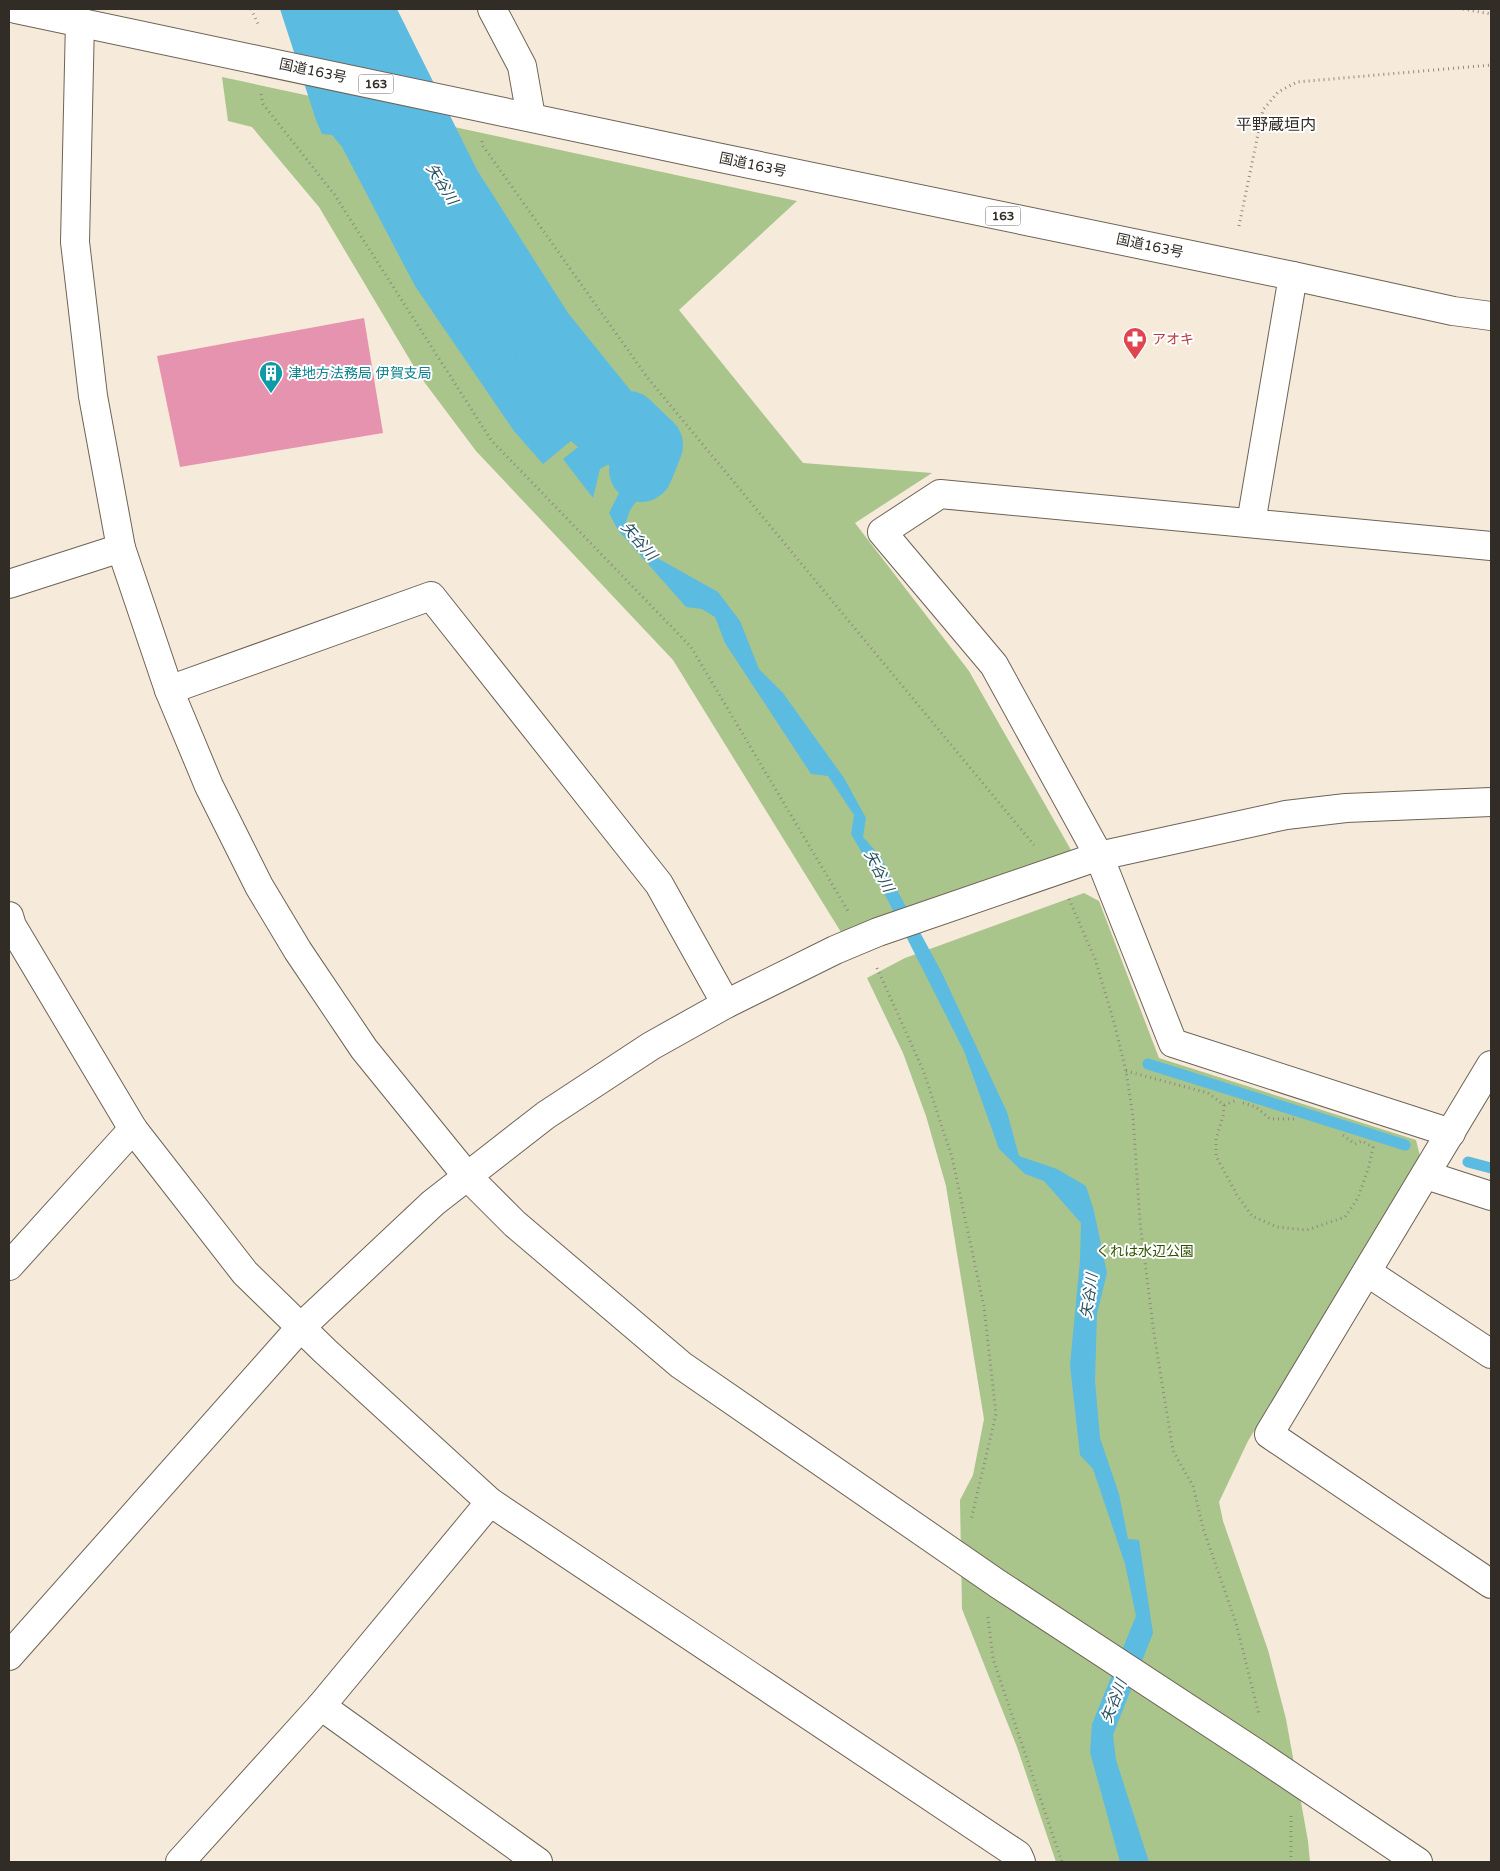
<svg xmlns="http://www.w3.org/2000/svg" width="1500" height="1871" font-family="'Varela Round','Noto Sans JP',sans-serif">
	<rect width="100%" height="100%" fill="#f6eada"/>
	<g fill="#a9c58c">
		<path d="M 222,77 L 797,201 L 679,310 L 803,463 L 932,473 L 855,523 L 969,671 L 1071,850 L 844,937 L 673,660 L 476,451 L 419,375 L 319,207 L 252,127 L 228,121 Z"/>
		<path d="M 1084,893 L 1099,901 L 1159,1058 L 1416,1140 L 1420,1156 L 1248,1441 L 1219,1502 L 1223,1521 L 1268,1650 L 1286,1719 L 1308,1841 L 1310,1862 L 1056,1862 L 1017,1747 L 962,1609 L 960,1500 L 973,1475 L 984,1419 L 946,1186 L 926,1116 L 903,1053 L 867,978 L 905,958 Z"/>
	</g>
	<g fill="#5bbbe1">
		<path d="M 280,9 L 397,9 L 477,170 L 568,313 L 631,391 L 543,464 L 514,431 L 415,286 L 342,147 L 332,135 L 322,134 L 316,120 Z"/>
		<path d="M 630,406 L 664,446 L 659,470 L 630,510 L 625,525 L 659,559 L 718,592 L 740,621 L 759,669 L 783,693 L 844,778 L 866,818 L 863,837 L 881,857 L 891,879 L 941,971 L 1007,1112 L 1019,1156 L 1057,1169 L 1086,1186 L 1094,1211 L 1107,1273 L 1097,1314 L 1095,1380 L 1100,1438 L 1119,1494 L 1128,1539 L 1139,1540 L 1153,1633 L 1113,1735 L 1116,1760 L 1149,1862 L 1120,1862 L 1090,1752 L 1092,1724 L 1136,1616 L 1125,1564 L 1093,1469 L 1080,1455 L 1070,1365 L 1080,1260 L 1081,1223 L 1044,1181 L 1025,1174 L 999,1149 L 964,1051 L 876,877 L 851,834 L 854,815 L 828,776 L 811,774 L 725,643 L 715,617 L 702,609 L 686,607 L 618,530 L 609,513 L 626,479 L 635,451 L 628,441 L 614,461 L 600,469 L 593,498 L 563,459 Z"/>
	</g>
	<g fill="none" stroke-linecap="round" stroke-linejoin="round">
		<g stroke="#5bbbe1" stroke-width="11">
			<path d="M 1148,1064 L 1405,1145"/>
			<path d="M 1468,1162 L 1491,1168"/>
		</g>
		<path stroke="#5bbbe1" stroke-width="64" d="M 547,349 L 588,413 L 610,433 L 628,423 L 651,445 L 641,470"/>
	</g>
	<path fill="#e593af" d="M 364,318 L 383,433 L 180,467 L 157,356 Z"/>
	<g fill="none" stroke-linecap="round" stroke-linejoin="round">
		<g stroke="#6e6356" stroke-width="30">
			<g id="minor">
				<path d="M 492,9 L 522,66 L 531,117"/>
				<path d="M 80,21 L 75,242 L 93,396 L 121,548 L 169,690 L 209,786 L 259,886 L 298,951 L 364,1049 L 467,1176 L 515,1224 L 681,1365 L 998,1584 L 1256,1753 L 1418,1862"/>
				<path d="M 1251,523 L 1293,276"/>
				<path d="M 9,584 L 121,548"/>
				<path d="M 169,690 L 431,596 L 659,884 L 726,1004"/>
				<path d="M 9,916 L 12,926 L 133,1129 L 245,1273 L 325,1351 L 490,1502 L 1018,1855 L 1021,1862"/>
				<path d="M 1491,1065 L 1269,1434 L 1491,1584"/>
				<path d="M 1451,1133 L 1173,1043 L 1099,856 L 994,665 L 882,532 L 940,494 L 1491,546"/>
				<path d="M 1426,1175 L 1491,1196"/>
				<path d="M 9,1266 L 133,1129"/>
				<path d="M 1367,1272 L 1491,1354"/>
				<path d="M 9,1656 L 300,1328 L 433,1203 L 546,1115 L 651,1046 L 726,1004 L 835,950 L 878,932 L 1099,856 L 1286,815 L 1346,808 L 1491,802"/>
				<path d="M 321,1706 L 538,1862"/>
				<path d="M 180,1862 L 321,1706 L 490,1502"/>
			</g>
		</g>
		<g stroke="#6e6356" stroke-width="30">
			<path id="highway" d="M 16,9 L 721,158 L 1293,276 L 1453,311 L 1491,316"/>
		</g>
		<g stroke="#91887e" stroke-width="3" stroke-dasharray="1 4" stroke-linecap="butt">
			<path d="M 251,9 L 259,26"/>
			<path d="M 1463,9 L 1491,14"/>
			<path d="M 261,94 L 263,104 L 334,194 L 491,440 L 691,647 L 848,911"/>
			<path d="M 482,141 L 483,146 L 647,377 L 1034,845"/>
			<path d="M 1239,226 L 1263,110 L 1278,92 L 1297,82 L 1491,65"/>
			<path d="M 1069,899 L 1095,959 L 1114,1022 L 1126,1071 L 1133,1117 L 1140,1222 L 1154,1334 L 1173,1451 L 1193,1486 L 1203,1528 L 1236,1623 L 1259,1715"/>
			<path d="M 877,968 L 923,1070 L 952,1157 L 984,1307 L 996,1414 L 971,1520"/>
			<path d="M 1126,1071 L 1208,1093 L 1224,1105 L 1223,1116 L 1216,1139 L 1216,1156 L 1237,1195 L 1252,1216 L 1277,1227 L 1307,1230 L 1345,1217 L 1358,1198 L 1369,1166 L 1373,1147 L 1362,1141 L 1355,1144 L 1340,1133"/>
			<path d="M 1243,1103 L 1256,1107 L 1270,1119 L 1297,1119"/>
			<path d="M 1224,1105 L 1237,1100"/>
			<path d="M 988,1617 L 993,1659 L 1062,1862"/>
			<path d="M 1291,1862 L 1291,1815"/>
		</g>
		<use href="#minor" stroke="#fff" stroke-width="28"/>
		<use href="#highway" stroke="#fff" stroke-width="28"/>
	</g>
	<defs>
		<g id="pharmacy-pin" transform="scale(1.25)"><path d="M0 17L-7.5 6A9.5 9.5 0 1 1 7.5 6Z" fill="#e0444e" stroke="#fff"/><path d="M-2-6h4v4h4v4h-4v4h-4v-4h-4v-4h4Z" fill="#fff"/></g>
		<g id="building-pin" transform="scale(1.25)"><path d="M0 17L-7.5 6A9.5 9.5 0 1 1 7.5 6Z" fill="#0f9aa8" stroke="#fff"/><path d="M-4-6H4V6H1V3H-1V6H-4ZM-2.5-4.3h1.7v1.8h-1.7ZM.8-4.3h1.7v1.8H.8ZM-2.5-1h1.7V.8h-1.7ZM.8-1h1.7V.8H.8Z" fill="#fff"/></g>
	</defs>
	<g fill-rule="evenodd">
		<use href="#pharmacy-pin" x="1135" y="339"/>
		<use href="#building-pin" x="271" y="373"/>
	</g>
	<g text-anchor="middle" dominant-baseline="central" stroke-width="4" stroke-linejoin="round" paint-order="stroke">
		<g fill="#fff" stroke="#6f6b67" stroke-width="1">
			<rect x="358.5" y="74.5" width="35" height="19" rx="4"/>
			<rect x="985.5" y="206.5" width="35" height="19" rx="4"/>
		</g>
		<g font-size="12" font-weight="bold" fill="#312c26">
			<text x="376" y="84">163</text>
			<text x="1003" y="216">163</text>
		</g>
		<g font-size="14" fill="#312c26" stroke="#fff">
			<text transform="translate(313 71) rotate(12)">国道163号</text>
			<text transform="translate(753 165) rotate(12)">国道163号</text>
			<text transform="translate(1150 246) rotate(12)">国道163号</text>
		</g>
		<g font-size="14" fill="#be3a42" stroke="#fff" text-anchor="start">
			<text x="1152" y="339">アオキ</text>
		</g>
		<g font-size="14" fill="#0d838f" stroke="#fff" text-anchor="start">
			<text x="288" y="373">津地方法務局 伊賀支局</text>
		</g>
		<g font-size="14" fill="#335200" stroke="#fff">
			<text x="1145" y="1251">くれは水辺公園</text>
		</g>
		<g font-size="15" font-style="italic" fill="#285162" stroke="#fff">
			<text transform="translate(442 184) rotate(58)">矢谷川</text>
			<text transform="translate(639 541) rotate(49)">矢谷川</text>
			<text transform="translate(879 871) rotate(62)">矢谷川</text>
			<text transform="translate(1089 1296) rotate(-82)">矢谷川</text>
			<text transform="translate(1114 1701) rotate(-69)">矢谷川</text>
		</g>
		<g font-size="16" fill="#312c26" stroke="#fff">
			<text x="1276" y="125">平野蔵垣内</text>
		</g>
	</g>
	<rect width="1500" height="1871" fill="none" stroke="#312c26" stroke-width="20"/>
</svg>
